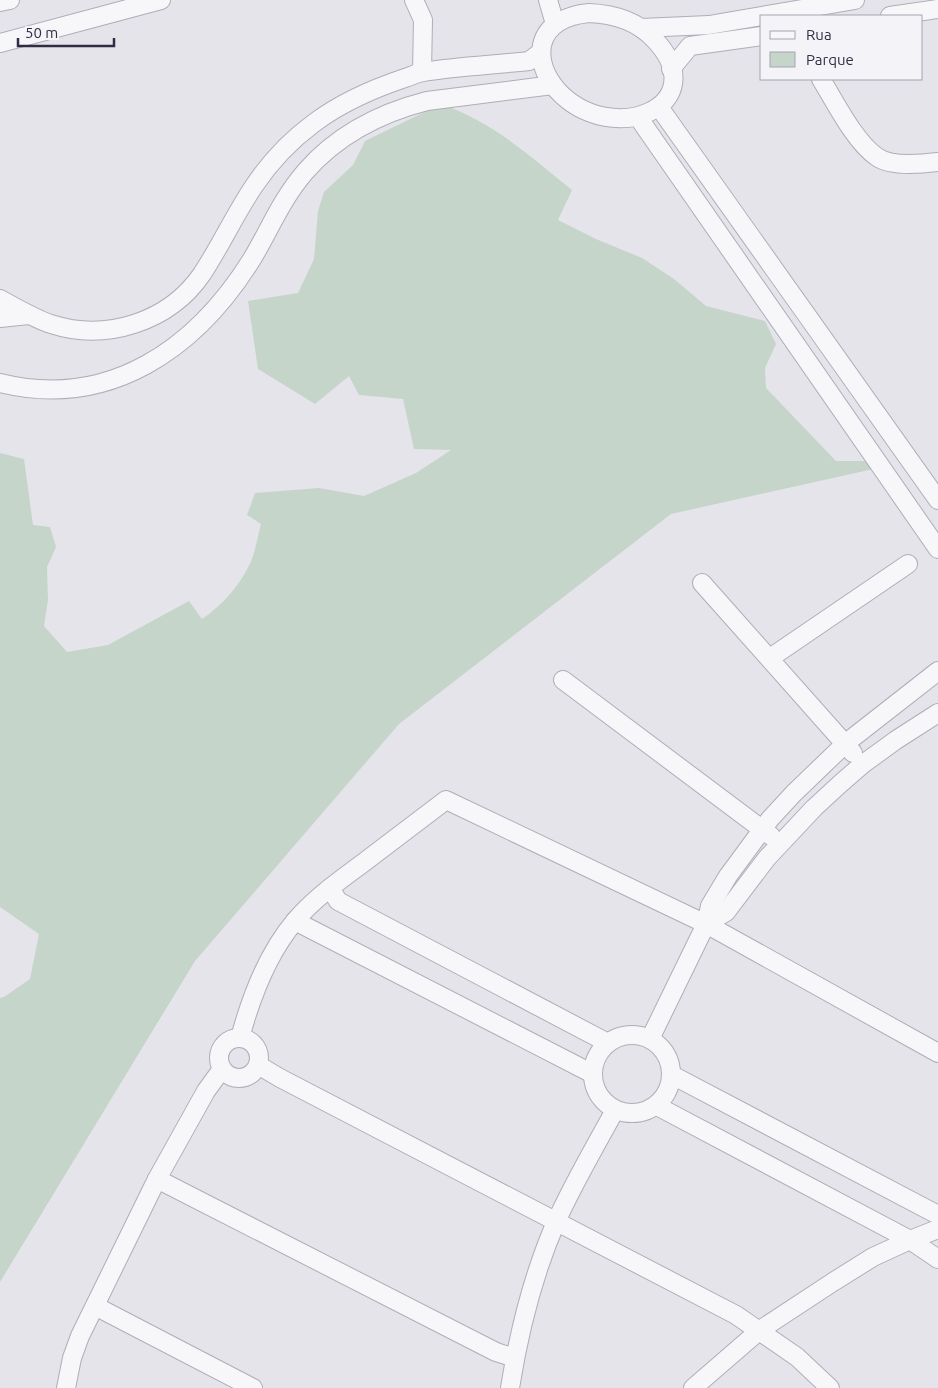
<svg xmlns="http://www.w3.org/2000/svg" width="938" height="1388" font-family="Ubuntu,sans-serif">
	<rect width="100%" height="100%" fill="#e5e4eb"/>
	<path fill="#c5d5ca" d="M 441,104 C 493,122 530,156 572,190 L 558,220 L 596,239 L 642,258 L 674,279 L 706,306 L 765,321 L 776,344 L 765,368 L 766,388 L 836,461 L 873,461 L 878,468 L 671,514 L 399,724 L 195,961 L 0,1282 L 0,998 L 4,997 L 30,979 L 39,934 L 0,907 L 0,453 L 24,459 L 33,525 L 50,527 L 56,547 L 47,567 L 48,600 L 44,626 L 67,652 L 108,645 L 189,601 L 202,619 C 223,605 242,583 252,559 C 256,548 258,535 261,524 L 247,515 L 255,493 L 319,488 L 364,496 L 416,473 L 451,450 L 414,449 L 403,399 L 359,395 L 349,376 L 315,404 L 258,369 L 248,301 L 298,293 L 314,259 L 318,211 L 324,192 L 353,165 L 365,141 Z"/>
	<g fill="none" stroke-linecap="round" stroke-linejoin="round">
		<g stroke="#afadb9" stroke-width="20">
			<g id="minor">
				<path d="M 414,0 L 423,20 L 422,72"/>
				<path d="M 548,0 L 555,24"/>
				<path d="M 0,2 L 10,0"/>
				<path d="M 589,13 C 613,14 637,21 654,39 C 717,105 612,150 557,90 C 546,77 539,62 542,45 C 547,23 569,15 589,13 Z"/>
				<path d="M 890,16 L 938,9"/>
				<path d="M 641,28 L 709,25 L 855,0"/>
				<path d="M 0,43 L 161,0"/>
				<path d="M 671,69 L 690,46 L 762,36"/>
				<path d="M 821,79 C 835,102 855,142 877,157 C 891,167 922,164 938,162"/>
				<path d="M 659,107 L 938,500"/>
				<path d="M 638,117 L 938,549"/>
				<path d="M 0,299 C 17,308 33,318 51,324 C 106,342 169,322 202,274 C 221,245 235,214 254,186 C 270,162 291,140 314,123 C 342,102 372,89 405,78 C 411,76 417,73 423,72 C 458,66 494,65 529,61 L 541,52"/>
				<path d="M 0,318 L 29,315"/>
				<path d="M 0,383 C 109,410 196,349 252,259 C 270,229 281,200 305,172 C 337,135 380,113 427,101 L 553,85"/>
				<path d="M 702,583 L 853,753"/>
				<path d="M 770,658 L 908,564"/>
				<path d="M 563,680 L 771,836"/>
				<path d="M 330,888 L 338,901 L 608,1043"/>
				<path d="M 295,921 L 593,1074"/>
				<path d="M 706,924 L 726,912 L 767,858 L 814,808 L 840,784 L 863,764 L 896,740 L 938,713"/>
				<circle cx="632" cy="1074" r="39"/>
				<circle cx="239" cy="1058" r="20"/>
				<path d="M 240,1038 C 251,997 267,954 295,921 C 315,897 342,879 367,860 C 393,840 420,820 446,800 L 706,924 L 938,1053"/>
				<path d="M 650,1039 L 706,924 L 710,906 L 728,876 L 770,819 L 794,793 L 846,743 L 938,671"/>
				<path d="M 258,1065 L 280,1078 L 736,1315 L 797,1357 L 830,1388"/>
				<path d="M 672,1075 L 938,1215"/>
				<path d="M 657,1106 L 910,1240 L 938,1259"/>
				<path d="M 157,1179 L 496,1352 L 515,1358"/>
				<path d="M 95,1306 L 253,1388"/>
				<path d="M 66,1388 L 72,1358 L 80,1336 L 157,1179 L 206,1091 L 222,1069"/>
				<path d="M 510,1388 C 519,1331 533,1275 556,1222 C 573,1184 595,1147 615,1110"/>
				<path d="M 693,1388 L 760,1330 L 833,1282 L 873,1257 L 910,1240 L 938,1229"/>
			</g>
		</g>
		<use href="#minor" stroke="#f7f6f9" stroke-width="18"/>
	</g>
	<rect x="760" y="15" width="162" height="65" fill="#f4f4f8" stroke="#a6a4b0"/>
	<rect x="770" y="31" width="25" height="8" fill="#f7f6f9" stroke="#a6a4b0"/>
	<text x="806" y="40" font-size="15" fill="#302c43">Rua</text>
	<rect x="770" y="52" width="25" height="15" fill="#c5d5ca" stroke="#a6a4b0"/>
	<text x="806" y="65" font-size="15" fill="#302c43">Parque</text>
	<path d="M18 38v8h96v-8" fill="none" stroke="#302c43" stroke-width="2.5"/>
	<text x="25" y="38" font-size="15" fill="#302c43" stroke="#f4f4f8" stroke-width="4" paint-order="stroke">50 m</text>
</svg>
